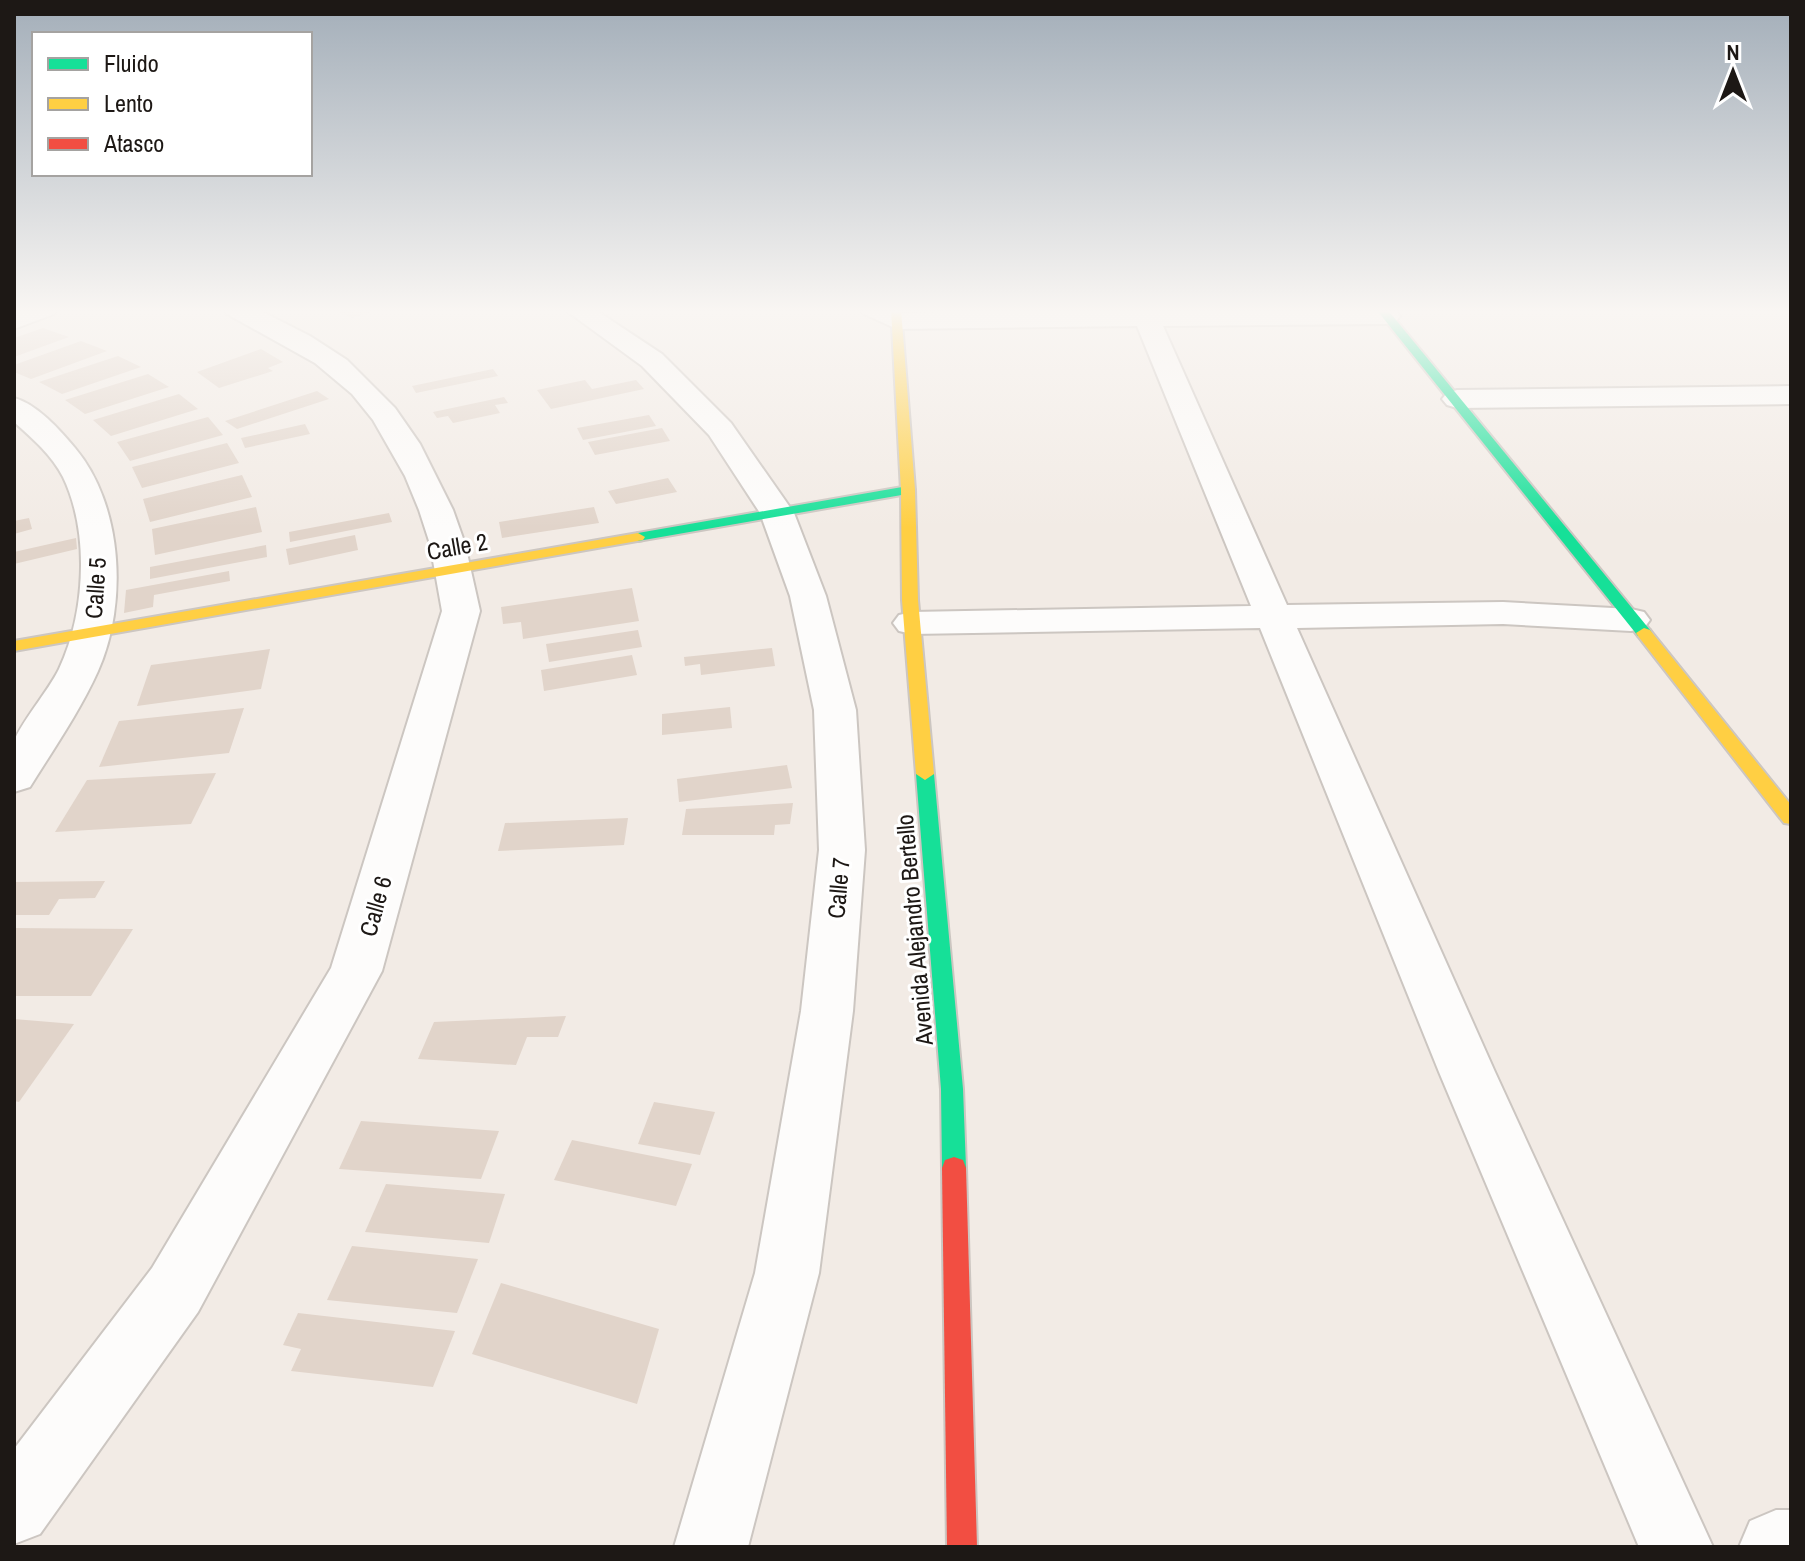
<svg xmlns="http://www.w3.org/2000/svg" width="1805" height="1561" font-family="'Archivo Narrow',sans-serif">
	<rect width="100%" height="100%" fill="#f2ebe5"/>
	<g fill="#e1d4ca">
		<path d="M 348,309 L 378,309 L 378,310 L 352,318 L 339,312 Z"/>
		<path d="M 43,328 L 69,337 L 14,357 L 14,338 Z"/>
		<path d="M 81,341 L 107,351 L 31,379 L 14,372 L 14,365 Z"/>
		<path d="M 261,349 L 283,362 L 268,368 L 273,371 L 219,388 L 197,372 Z"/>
		<path d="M 118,356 L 141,367 L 62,394 L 39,382 Z"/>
		<path d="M 493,369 L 498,376 L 416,393 L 412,386 Z"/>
		<path d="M 148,374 L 169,387 L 85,414 L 65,400 Z"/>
		<path d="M 585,380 L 592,389 L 636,380 L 644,389 L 551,409 L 537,390 Z"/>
		<path d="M 317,391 L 329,399 L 237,429 L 225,421 Z"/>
		<path d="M 179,394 L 198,409 L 111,436 L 93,420 Z"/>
		<path d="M 504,397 L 508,403 L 495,405 L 500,413 L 453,423 L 448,416 L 437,418 L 433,412 Z"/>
		<path d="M 649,415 L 656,426 L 583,440 L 577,428 Z"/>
		<path d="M 208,417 L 223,435 L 130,461 L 117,442 Z"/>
		<path d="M 305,424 L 310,434 L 245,448 L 241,438 Z"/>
		<path d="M 662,428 L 670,441 L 595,455 L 588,442 Z"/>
		<path d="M 227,443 L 239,463 L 142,488 L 132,467 Z"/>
		<path d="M 242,475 L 252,497 L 150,522 L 143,499 Z"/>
		<path d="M 668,478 L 677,492 L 616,504 L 608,491 Z"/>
		<path d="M 256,507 L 262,532 L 155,555 L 152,529 Z"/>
		<path d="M 594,507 L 599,523 L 502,538 L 499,522 Z"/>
		<path d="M 389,513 L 392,522 L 290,542 L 289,532 Z"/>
		<path d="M 29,518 L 32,529 L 14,534 L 14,521 Z"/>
		<path d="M 355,535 L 358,550 L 289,565 L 286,549 Z"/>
		<path d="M 76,538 L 77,549 L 14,564 L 14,552 Z"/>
		<path d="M 266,545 L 267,557 L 150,579 L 150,567 Z"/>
		<path d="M 229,571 L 230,581 L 154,595 L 153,607 L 124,613 L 126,590 Z"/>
		<path d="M 632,588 L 639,621 L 523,639 L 521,622 L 503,624 L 501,607 Z"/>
		<path d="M 638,630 L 642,647 L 549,662 L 546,644 Z"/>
		<path d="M 772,648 L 775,666 L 701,675 L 700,664 L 685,666 L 684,657 Z"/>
		<path d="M 270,649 L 261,689 L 137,706 L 151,665 Z"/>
		<path d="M 632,655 L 637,675 L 544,691 L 541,670 Z"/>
		<path d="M 730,707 L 732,728 L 662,735 L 662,714 Z"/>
		<path d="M 244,708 L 229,753 L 99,767 L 119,721 Z"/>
		<path d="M 787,765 L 792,788 L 679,802 L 677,779 Z"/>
		<path d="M 216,773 L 191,824 L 55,832 L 87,780 Z"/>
		<path d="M 793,803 L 790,824 L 775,825 L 774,835 L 682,835 L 686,809 Z"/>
		<path d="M 628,818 L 624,845 L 498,851 L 505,823 Z"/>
		<path d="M 105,881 L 95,898 L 59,899 L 49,915 L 14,915 L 14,882 Z"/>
		<path d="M 14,928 L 133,929 L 91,996 L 14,996 Z"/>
		<path d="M 566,1016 L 558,1037 L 527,1037 L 516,1065 L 418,1059 L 434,1022 Z"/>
		<path d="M 14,1019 L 74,1024 L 19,1102 L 14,1101 Z"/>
		<path d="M 654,1102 L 715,1112 L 700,1155 L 638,1144 Z"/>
		<path d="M 361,1121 L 499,1131 L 481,1179 L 339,1169 Z"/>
		<path d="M 572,1140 L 692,1164 L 676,1206 L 554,1180 Z"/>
		<path d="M 386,1184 L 505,1194 L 489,1243 L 365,1232 Z"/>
		<path d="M 352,1246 L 478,1259 L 457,1313 L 327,1300 Z"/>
		<path d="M 501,1283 L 659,1329 L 637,1404 L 472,1354 Z"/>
		<path d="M 298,1313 L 455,1331 L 433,1387 L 291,1371 L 301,1349 L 283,1345 Z"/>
	</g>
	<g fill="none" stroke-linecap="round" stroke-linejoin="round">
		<g stroke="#ccc6c1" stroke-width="4">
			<g id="street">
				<path d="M 21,309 L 58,309 L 54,314 L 14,329 L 14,312 Z"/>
				<path d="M 223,309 L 257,309 L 310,336 L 347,360 L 395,408 L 420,444 L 453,510 L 465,544 L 480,611 L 382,971 L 198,1312 L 40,1534 L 14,1544 L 14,1449 L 152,1268 L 331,968 L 442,611 L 430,544 L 419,510 L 405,476 L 373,420 L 352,394 L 315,363 L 227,314 Z"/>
				<path d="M 564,309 L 594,309 L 662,354 L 731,423 L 794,513 L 826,596 L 856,710 L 865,850 L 853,1011 L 819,1273 L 748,1547 L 674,1547 L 755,1273 L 801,1011 L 819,850 L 814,710 L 790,596 L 760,513 L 709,435 L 642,366 Z"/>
				<path d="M 860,309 L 893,309 L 901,313 L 1130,309 L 1396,311 L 1400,316 L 1396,321 L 1387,324 L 1163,326 L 1287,605 L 1503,602 L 1631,609 L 1644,612 L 1650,620 L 1644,628 L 1631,631 L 1503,624 L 1297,628 L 1495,1072 L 1713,1547 L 1639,1547 L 1439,1072 L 1260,628 L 912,634 L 899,631 L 893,623 L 899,615 L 912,612 L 1251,606 L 1137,326 L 897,329 L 864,314 Z"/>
				<path d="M 1791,386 L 1791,404 L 1457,408 L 1447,405 L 1442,399 L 1447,393 L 1457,390 Z"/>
				<path d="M 14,398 C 37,404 60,430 75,448 C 123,505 128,604 98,671 C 80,711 53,750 30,787 L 14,792 C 14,777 10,756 14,742 C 19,725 49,690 59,669 C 85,614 90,533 63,477 C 52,455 32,438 14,422 Z"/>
				<path d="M 1776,1510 L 1791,1510 L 1791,1547 L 1739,1547 L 1750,1521 Z"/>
			</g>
		</g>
		<g stroke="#ccc6c1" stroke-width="4">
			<g id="fast">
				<path d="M 1376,309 L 1387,309 L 1650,630 L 1652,633 L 1650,636 L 1638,636 Z"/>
				<path d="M 908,486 L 915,490 L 913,493 L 638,541 L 631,537 L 638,533 Z"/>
				<path d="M 925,768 L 934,774 L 963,1089 L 966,1168 L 963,1176 L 954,1179 L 945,1176 L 942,1168 L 941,1089 L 916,774 Z"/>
			</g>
		</g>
		<g stroke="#ccc6c1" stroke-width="4">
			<g id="slow">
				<path d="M 891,309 L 901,309 L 915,490 L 918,600 L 934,774 L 925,780 L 916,774 L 902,600 L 901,490 Z"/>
				<path d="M 638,533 L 645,537 L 643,540 L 14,651 L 14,641 Z"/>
				<path d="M 1644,628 L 1650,630 L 1791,805 L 1791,824 L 1784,823 L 1638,636 L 1636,633 Z"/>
			</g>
		</g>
		<g stroke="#ccc6c1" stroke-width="4">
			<path id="jam" d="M 954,1157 L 963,1160 L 966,1168 L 977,1547 L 947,1547 L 942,1168 L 945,1160 Z"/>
		</g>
		<use href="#street" fill="#fdfcfb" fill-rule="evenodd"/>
		<use href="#fast" fill="#16e098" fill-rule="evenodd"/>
		<use href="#slow" fill="#ffcf43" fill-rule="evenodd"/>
		<use href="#jam" fill="#f24e42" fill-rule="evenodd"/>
	</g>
	<linearGradient id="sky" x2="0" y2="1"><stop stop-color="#a3aeb9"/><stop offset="0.59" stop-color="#f9f6f3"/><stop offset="1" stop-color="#f9f6f3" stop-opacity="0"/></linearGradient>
	<rect width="1805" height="528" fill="url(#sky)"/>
	<g text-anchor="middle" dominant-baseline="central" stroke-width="6" stroke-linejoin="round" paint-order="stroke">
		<g font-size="24" fill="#1d1815" stroke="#fff">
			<text transform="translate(457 546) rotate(-10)">Calle 2</text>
			<text transform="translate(95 588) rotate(-86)">Calle 5</text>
			<text transform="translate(838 888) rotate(-85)">Calle 7</text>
			<text transform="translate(375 906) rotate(-74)">Calle 6</text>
			<text transform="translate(914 930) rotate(-95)">Avenida Alejandro Bertello</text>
		</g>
	</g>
	<rect width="1805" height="1561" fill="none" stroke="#1d1815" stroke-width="32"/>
	<rect x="32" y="32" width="280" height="144" fill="#ffffff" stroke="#a5a3a1" stroke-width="2"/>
	<rect x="48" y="58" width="40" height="12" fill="#16e098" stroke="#a5a3a1" stroke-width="2"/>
	<text x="104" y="72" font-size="24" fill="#1d1815">Fluido</text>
	<rect x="48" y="98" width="40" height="12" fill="#ffcf43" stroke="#a5a3a1" stroke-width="2"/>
	<text x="104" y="112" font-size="24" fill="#1d1815">Lento</text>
	<rect x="48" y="138" width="40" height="12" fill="#f24e42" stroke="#a5a3a1" stroke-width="2"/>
	<text x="104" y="152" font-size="24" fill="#1d1815">Atasco</text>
	<g transform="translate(1733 72)" stroke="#ffffff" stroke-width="6" paint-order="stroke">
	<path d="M0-6L14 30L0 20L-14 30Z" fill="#1d1815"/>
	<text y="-12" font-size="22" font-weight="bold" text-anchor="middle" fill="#1d1815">N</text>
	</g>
</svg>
